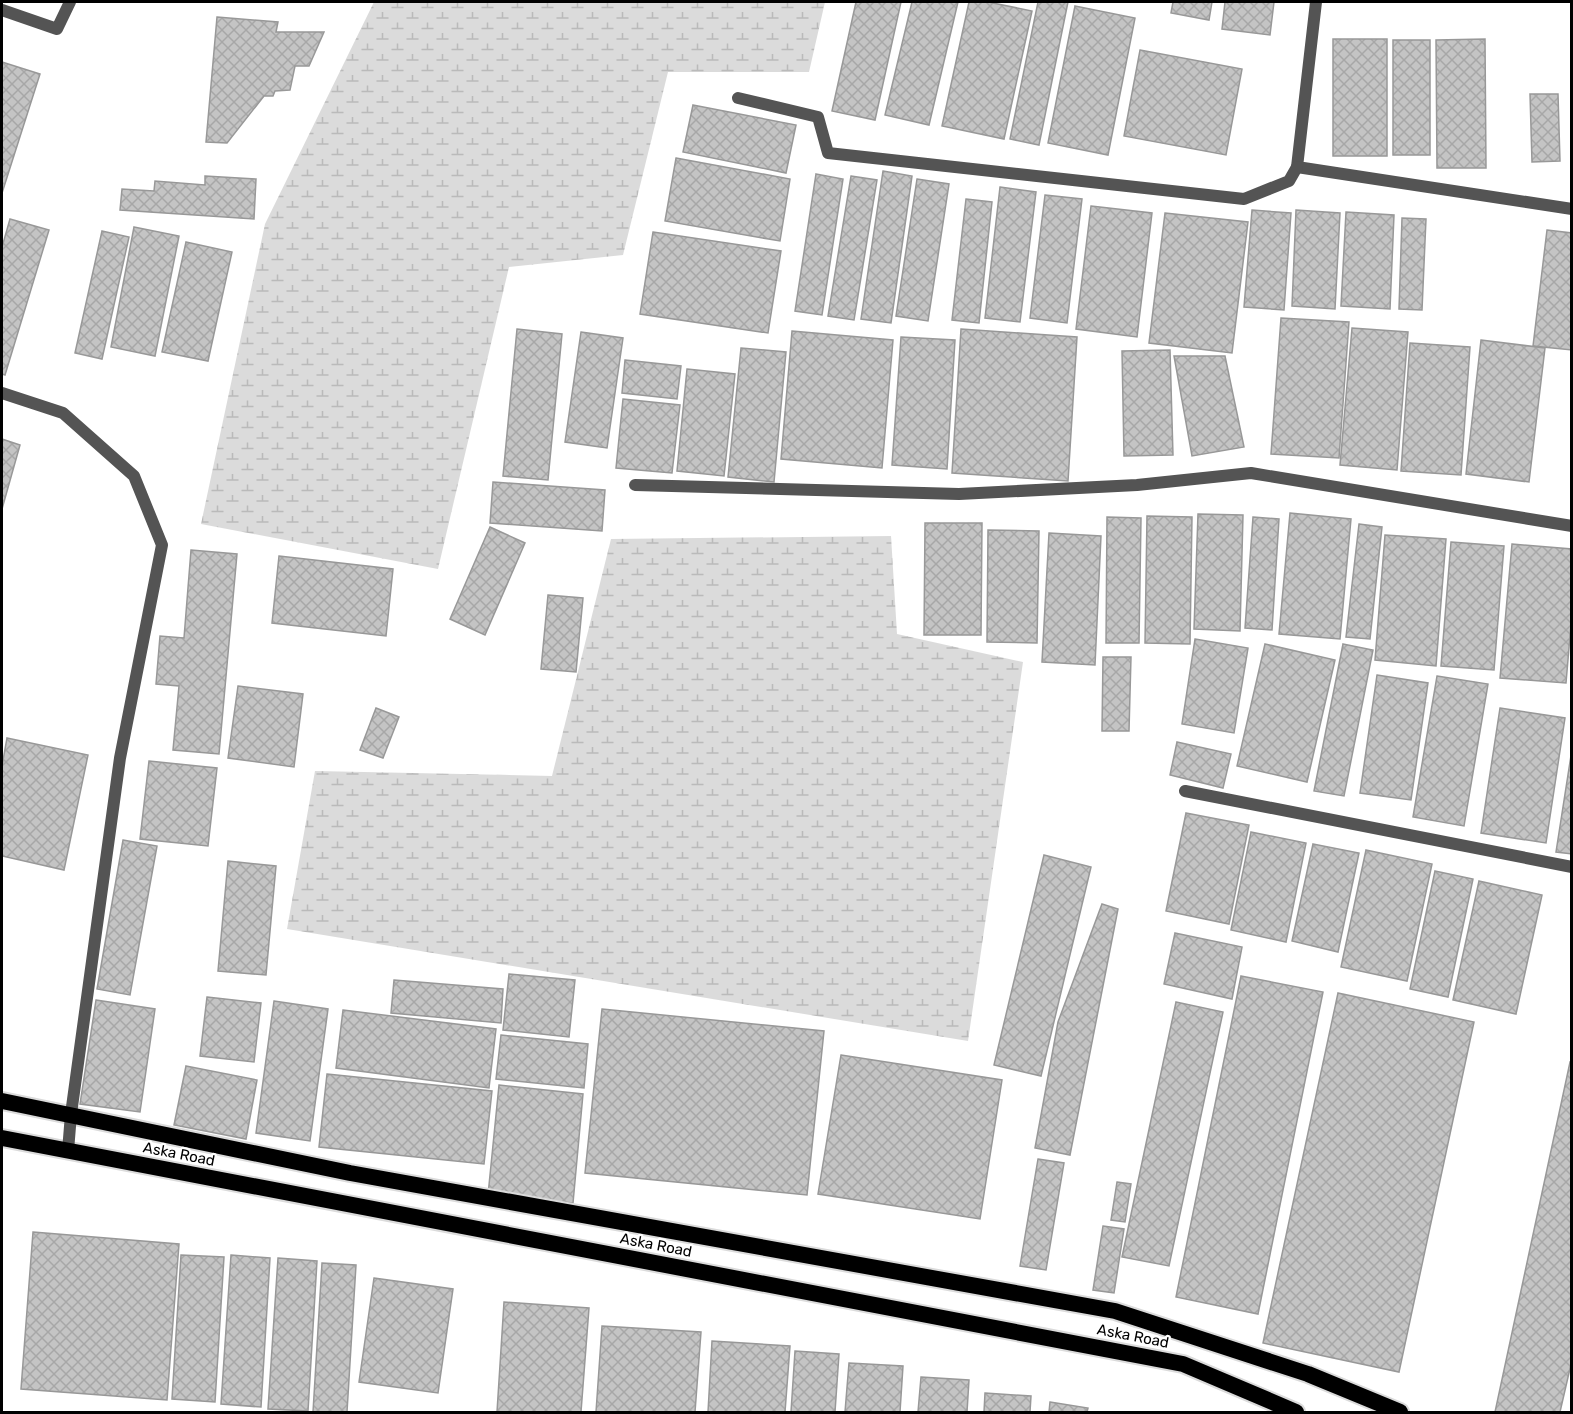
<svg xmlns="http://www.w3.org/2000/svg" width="1573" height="1414" font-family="Rubik,sans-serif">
	<defs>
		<pattern id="wetland-marsh" width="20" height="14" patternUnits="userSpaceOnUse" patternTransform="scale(1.5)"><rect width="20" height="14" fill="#dbdbdb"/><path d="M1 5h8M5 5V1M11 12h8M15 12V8" fill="none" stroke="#bababa"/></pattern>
		<pattern id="building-cross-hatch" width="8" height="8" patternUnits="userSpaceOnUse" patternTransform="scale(1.5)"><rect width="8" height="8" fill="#c4c4c4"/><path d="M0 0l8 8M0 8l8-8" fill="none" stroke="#a7a7a7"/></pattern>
	</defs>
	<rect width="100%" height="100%" fill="#fff"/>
	<g fill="url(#wetland-marsh)">
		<path d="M 374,2 L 825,2 L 809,72 L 668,72 L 623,255 L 509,267 L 438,569 L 201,524 L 265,224 Z"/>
		<path d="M 891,536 L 897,634 L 1023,662 L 968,1041 L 287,929 L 315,771 L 552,776 L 611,539 Z"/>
	</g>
	<g fill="url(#building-cross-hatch)" stroke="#989898" stroke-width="1.5">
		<path d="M 856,2 L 901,2 L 875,120 L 832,111 Z"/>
		<path d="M 912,2 L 958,2 L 929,125 L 885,115 Z"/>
		<path d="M 969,2 L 988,2 L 1032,11 L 1004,139 L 942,126 Z"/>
		<path d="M 1038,2 L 1068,2 L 1039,145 L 1010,139 Z"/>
		<path d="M 1173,2 L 1212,2 L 1209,20 L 1171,13 Z"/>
		<path d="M 1225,2 L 1274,2 L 1270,35 L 1222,29 Z"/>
		<path d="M 1075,6 L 1135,18 L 1108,155 L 1048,143 Z"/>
		<path d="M 217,17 L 278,22 L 276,32 L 324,32 L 309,66 L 295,66 L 290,90 L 275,91 L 273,96 L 264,96 L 227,143 L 206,142 Z"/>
		<rect x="1333" y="39" width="54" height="117"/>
		<path d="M 1485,39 L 1486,168 L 1437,168 L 1436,40 Z"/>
		<rect x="1393" y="40" width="37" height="115"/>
		<path d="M 1140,50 L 1242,69 L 1226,155 L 1124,136 Z"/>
		<path d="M 2,62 L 40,74 L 2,193 Z"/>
		<path d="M 1530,94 L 1558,94 L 1560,161 L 1532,162 Z"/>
		<path d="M 693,105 L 796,125 L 786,173 L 683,152 Z"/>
		<path d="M 676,158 L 790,179 L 780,241 L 665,221 Z"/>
		<path d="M 883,171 L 912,176 L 891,323 L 861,319 Z"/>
		<path d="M 816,174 L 843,179 L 822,315 L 795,311 Z"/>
		<path d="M 205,176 L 256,179 L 254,219 L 120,210 L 122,189 L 154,191 L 155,181 L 205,185 Z"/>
		<path d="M 851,176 L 877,180 L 854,320 L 828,316 Z"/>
		<path d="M 917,179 L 949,184 L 928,321 L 896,316 Z"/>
		<path d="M 1000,187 L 1036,192 L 1020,322 L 985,318 Z"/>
		<path d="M 1045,195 L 1082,199 L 1067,323 L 1030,318 Z"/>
		<path d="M 966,199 L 992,202 L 979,323 L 952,320 Z"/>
		<path d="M 1091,206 L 1152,213 L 1137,337 L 1076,329 Z"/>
		<path d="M 1252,210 L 1291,213 L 1284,310 L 1244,307 Z"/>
		<path d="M 1296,210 L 1340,213 L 1335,309 L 1292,306 Z"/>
		<path d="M 1346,212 L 1394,215 L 1390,309 L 1341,306 Z"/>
		<path d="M 1165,213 L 1248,222 L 1232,353 L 1149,343 Z"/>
		<path d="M 1402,218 L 1426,219 L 1422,310 L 1399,309 Z"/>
		<path d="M 10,219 L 49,230 L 5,375 L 2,374 L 2,247 Z"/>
		<path d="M 134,227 L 179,236 L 155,356 L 111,347 Z"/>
		<path d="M 1547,230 L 1572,233 L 1572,350 L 1533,346 Z"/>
		<path d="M 102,231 L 129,237 L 102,359 L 75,353 Z"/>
		<path d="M 653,232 L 781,251 L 768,333 L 640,314 Z"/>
		<path d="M 186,242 L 232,252 L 208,361 L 162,352 Z"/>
		<path d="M 1281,318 L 1349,322 L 1339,458 L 1271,454 Z"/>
		<path d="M 1352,328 L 1408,332 L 1397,470 L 1340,465 Z"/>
		<path d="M 517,329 L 562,334 L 548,480 L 503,476 Z"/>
		<path d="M 961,329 L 1077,337 L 1068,481 L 952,473 Z"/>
		<path d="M 792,331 L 893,340 L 882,468 L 781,459 Z"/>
		<path d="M 581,332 L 623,338 L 607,448 L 565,442 Z"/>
		<path d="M 901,337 L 955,340 L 947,469 L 892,465 Z"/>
		<path d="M 1481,340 L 1545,348 L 1529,482 L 1466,474 Z"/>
		<path d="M 1410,343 L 1470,347 L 1461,475 L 1401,471 Z"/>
		<path d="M 741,348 L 786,352 L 774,482 L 728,477 Z"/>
		<path d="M 1170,350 L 1173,455 L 1124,456 L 1122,351 Z"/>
		<path d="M 1174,356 L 1225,356 L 1244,447 L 1192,456 Z"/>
		<path d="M 625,360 L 681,366 L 677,399 L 622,393 Z"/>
		<path d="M 687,369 L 735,374 L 724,476 L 677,471 Z"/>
		<path d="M 623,399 L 680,405 L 672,473 L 616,468 Z"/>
		<path d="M 2,439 L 20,445 L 2,509 Z"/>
		<path d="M 493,482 L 605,490 L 602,531 L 490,523 Z"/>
		<path d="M 1290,513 L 1351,519 L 1340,639 L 1279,634 Z"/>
		<path d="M 1198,514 L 1243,515 L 1240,631 L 1194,629 Z"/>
		<path d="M 1147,516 L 1192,517 L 1190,644 L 1145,643 Z"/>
		<path d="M 1107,517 L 1141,518 L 1139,643 L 1106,643 Z"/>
		<path d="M 1253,517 L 1279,519 L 1272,630 L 1245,628 Z"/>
		<path d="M 925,523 L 982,523 L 981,635 L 924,635 Z"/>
		<path d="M 1359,524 L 1382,527 L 1370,639 L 1346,637 Z"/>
		<path d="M 490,527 L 525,543 L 485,635 L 450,619 Z"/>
		<path d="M 988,530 L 1039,531 L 1037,643 L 987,642 Z"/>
		<path d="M 1049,533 L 1101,536 L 1095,665 L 1042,662 Z"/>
		<path d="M 1385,535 L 1446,539 L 1436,666 L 1375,660 Z"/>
		<path d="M 1451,542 L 1504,546 L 1494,670 L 1441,666 Z"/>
		<path d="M 1512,544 L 1572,549 L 1572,613 L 1566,683 L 1500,678 Z"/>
		<path d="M 191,550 L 237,554 L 219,754 L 173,750 L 179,686 L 156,684 L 160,636 L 184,638 Z"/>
		<path d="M 279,556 L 393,569 L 386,636 L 272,623 Z"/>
		<path d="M 548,595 L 583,598 L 576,672 L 541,669 Z"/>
		<path d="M 1195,639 L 1248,648 L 1234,733 L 1182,724 Z"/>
		<path d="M 1265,644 L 1335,660 L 1307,782 L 1237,766 Z"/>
		<path d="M 1343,644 L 1373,650 L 1344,796 L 1314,791 Z"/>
		<path d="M 1103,657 L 1131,657 L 1129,731 L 1102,731 Z"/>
		<path d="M 1377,675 L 1428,683 L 1411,800 L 1360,793 Z"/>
		<path d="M 1437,676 L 1488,684 L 1464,826 L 1413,817 Z"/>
		<path d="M 238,686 L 303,694 L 294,767 L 228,758 Z"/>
		<path d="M 376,708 L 399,717 L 383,758 L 360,750 Z"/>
		<path d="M 1500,708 L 1565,718 L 1546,843 L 1481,833 Z"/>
		<path d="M 7,738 L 88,755 L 64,870 L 2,856 L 2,766 Z"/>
		<path d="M 1177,742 L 1231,754 L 1223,788 L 1170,775 Z"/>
		<path d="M 1572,749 L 1572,854 L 1556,852 Z"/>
		<path d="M 149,761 L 217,768 L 208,846 L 140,839 Z"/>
		<path d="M 1186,813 L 1249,825 L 1229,924 L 1166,911 Z"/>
		<path d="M 1251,832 L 1306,843 L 1286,942 L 1231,930 Z"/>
		<path d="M 123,840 L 157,846 L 130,995 L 97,989 Z"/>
		<path d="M 1313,844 L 1359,853 L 1338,952 L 1292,941 Z"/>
		<path d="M 1366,850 L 1432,864 L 1407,981 L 1341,967 Z"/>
		<path d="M 1044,855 L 1091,867 L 1041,1076 L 994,1065 Z"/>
		<path d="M 228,861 L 276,866 L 266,975 L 218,971 Z"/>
		<path d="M 1435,871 L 1473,879 L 1448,997 L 1410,989 Z"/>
		<path d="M 1479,881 L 1542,895 L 1516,1014 L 1453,1000 Z"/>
		<path d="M 1102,904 L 1118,909 L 1070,1155 L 1035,1148 L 1058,1022 Z"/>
		<path d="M 1175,933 L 1242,947 L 1232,999 L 1164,984 Z"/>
		<path d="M 509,974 L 575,980 L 569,1037 L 503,1030 Z"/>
		<path d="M 1241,976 L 1323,992 L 1258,1314 L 1176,1297 Z"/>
		<path d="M 394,980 L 503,989 L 501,1023 L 391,1013 Z"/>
		<path d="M 1338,993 L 1474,1022 L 1399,1372 L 1263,1343 Z"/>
		<path d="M 207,997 L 261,1003 L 254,1062 L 200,1056 Z"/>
		<path d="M 96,1000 L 155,1009 L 140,1112 L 80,1104 Z"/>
		<path d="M 274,1001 L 328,1009 L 310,1141 L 256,1133 Z"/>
		<path d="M 1176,1002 L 1223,1012 L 1169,1266 L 1122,1257 Z"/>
		<path d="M 602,1009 L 824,1031 L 807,1195 L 585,1173 Z"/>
		<path d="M 343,1010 L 496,1029 L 489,1088 L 336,1068 Z"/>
		<path d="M 501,1035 L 588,1044 L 584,1088 L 496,1079 Z"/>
		<path d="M 841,1055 L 1002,1080 L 980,1219 L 818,1194 Z"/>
		<path d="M 1570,1062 L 1572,1063 L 1572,1360 L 1560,1412 L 1495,1412 Z"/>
		<path d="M 186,1066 L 257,1080 L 246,1139 L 174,1125 Z"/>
		<path d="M 327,1074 L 492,1091 L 484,1164 L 319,1147 Z"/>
		<path d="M 499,1085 L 583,1094 L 573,1203 L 488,1195 Z"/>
		<path d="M 1038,1159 L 1064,1163 L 1046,1270 L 1020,1266 Z"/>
		<path d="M 1117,1182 L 1131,1184 L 1125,1222 L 1111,1220 Z"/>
		<path d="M 1103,1226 L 1124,1229 L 1114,1293 L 1093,1290 Z"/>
		<path d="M 33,1232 L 179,1244 L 167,1400 L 21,1389 Z"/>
		<path d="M 181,1255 L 224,1257 L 215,1402 L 172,1399 Z"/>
		<path d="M 231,1255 L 270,1258 L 261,1407 L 221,1404 Z"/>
		<path d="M 278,1258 L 317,1261 L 308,1411 L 268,1409 Z"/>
		<path d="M 322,1263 L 356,1265 L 347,1412 L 313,1412 Z"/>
		<path d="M 374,1278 L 453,1289 L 438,1393 L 359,1382 Z"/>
		<path d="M 504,1302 L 589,1308 L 581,1412 L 497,1412 Z"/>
		<path d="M 602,1326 L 701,1332 L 695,1412 L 596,1412 Z"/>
		<path d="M 712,1341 L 790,1346 L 785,1412 L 708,1412 Z"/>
		<path d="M 795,1351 L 839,1354 L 835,1412 L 791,1412 Z"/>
		<path d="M 849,1363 L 903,1366 L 900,1412 L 845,1412 Z"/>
		<path d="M 921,1377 L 969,1380 L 967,1412 L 918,1412 Z"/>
		<path d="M 985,1393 L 1031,1396 L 1030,1412 L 984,1412 Z"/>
		<path d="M 1050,1402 L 1088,1408 L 1087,1412 L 1049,1412 Z"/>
	</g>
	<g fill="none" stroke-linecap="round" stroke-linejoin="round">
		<g stroke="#dbdbdb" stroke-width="20">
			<g id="trunk">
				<path d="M 2,1101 L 350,1173 L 1115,1311 L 1308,1374 L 1400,1412"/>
				<path d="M 2,1138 L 1183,1364 L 1296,1412"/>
			</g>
		</g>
		<g stroke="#545454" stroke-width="12">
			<path d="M 1316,2 L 1297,167 L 1572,209"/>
			<path d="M 2,10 L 57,29 L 70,2"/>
			<path d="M 738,98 L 818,117 L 828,153 L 1244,199 L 1289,181 L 1297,167"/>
			<path d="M 2,393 L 63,413 L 134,476 L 162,545 L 120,758 L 71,1114 L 68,1151"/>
			<path d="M 635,485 L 959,494 L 1137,485 L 1251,473 L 1572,526"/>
			<path d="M 1185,791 L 1572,867"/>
		</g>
		<use href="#trunk" stroke="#000" stroke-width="16"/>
	</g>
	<g text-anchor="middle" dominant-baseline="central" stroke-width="4.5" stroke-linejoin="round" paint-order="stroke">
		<g font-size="15" fill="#000" stroke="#fff">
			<text transform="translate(179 1154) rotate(11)">Aska Road</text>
			<text transform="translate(656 1245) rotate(11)">Aska Road</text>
			<text transform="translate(1133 1336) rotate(11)">Aska Road</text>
		</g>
	</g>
	<rect width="1573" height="1414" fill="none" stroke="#000000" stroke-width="6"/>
</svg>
